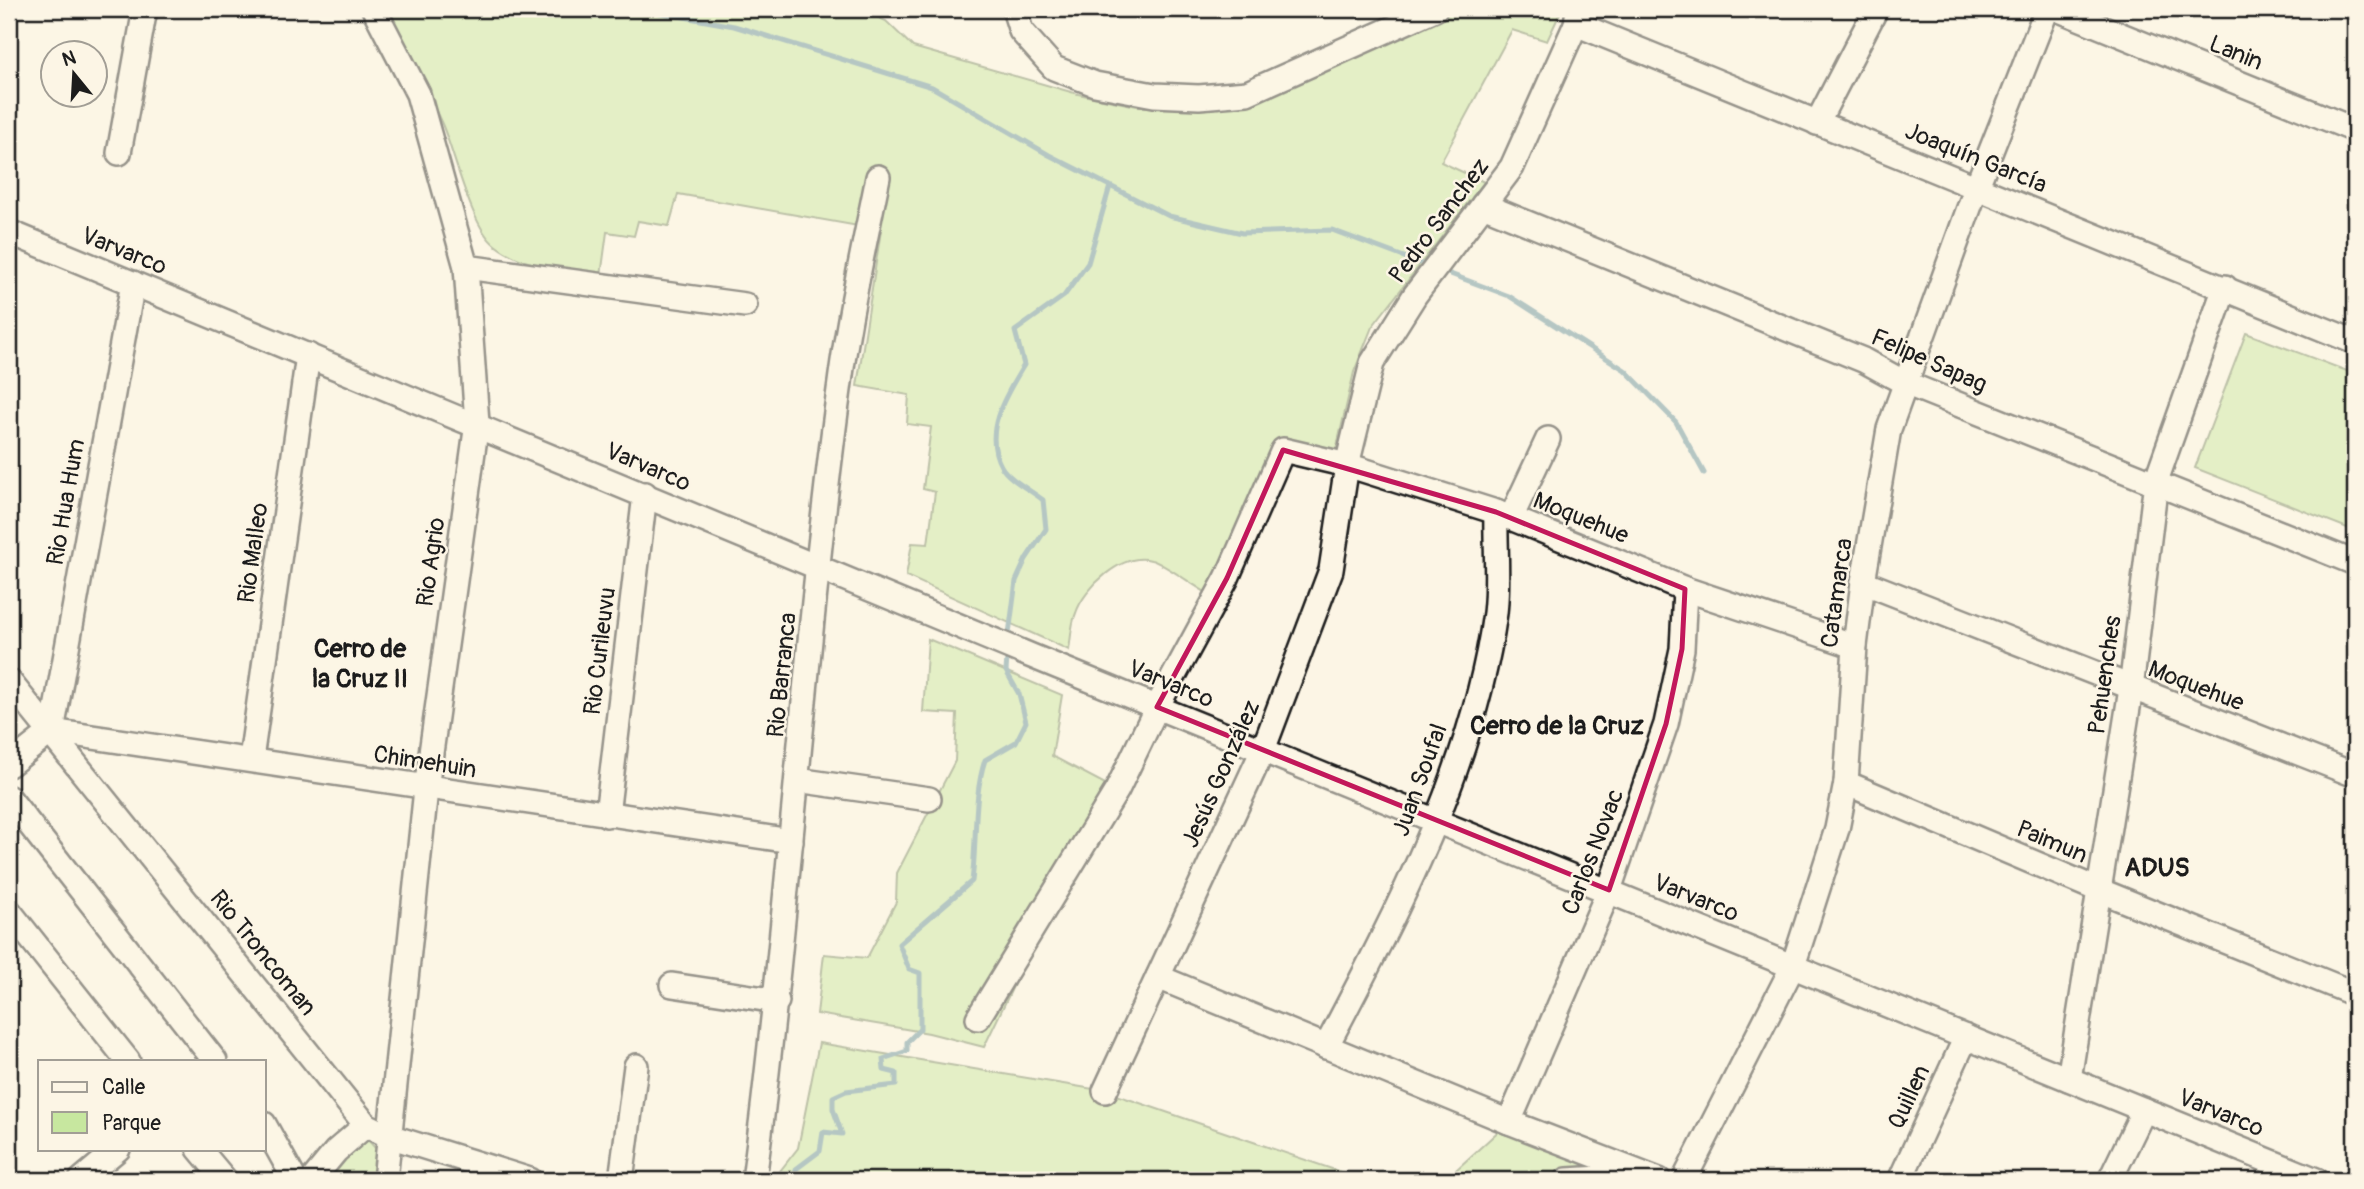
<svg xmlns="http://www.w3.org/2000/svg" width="2364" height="1189" font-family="Pangolin,sans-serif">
	<rect width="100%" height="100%" fill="#fcf5e5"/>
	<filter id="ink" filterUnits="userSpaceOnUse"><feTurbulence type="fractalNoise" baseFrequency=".0143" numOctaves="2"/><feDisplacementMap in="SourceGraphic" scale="14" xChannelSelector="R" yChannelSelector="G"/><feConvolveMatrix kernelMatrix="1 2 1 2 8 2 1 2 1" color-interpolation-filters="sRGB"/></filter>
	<g filter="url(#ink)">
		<g fill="#c7e79f" stroke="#72825e" stroke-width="2">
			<path d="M 387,9 L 860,9 L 886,21 L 913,47 L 1078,94 L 1142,107 L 1211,107 L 1434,19 L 1450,9 L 1562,9 L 1547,41 L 1512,30 L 1441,162 L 1484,182 L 1372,327 L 1354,372 L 1335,455 L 1275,444 L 1207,593 C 1194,586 1162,562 1151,560 C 1122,552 1084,588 1076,613 C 1071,624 1071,638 1069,650 L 906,576 L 912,543 L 928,544 L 935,492 L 923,489 L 931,427 L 907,424 L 909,395 L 857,386 L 881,230 L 678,194 L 669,226 L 638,221 L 634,236 L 607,232 L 601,276 C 566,270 524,268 495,245 C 471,227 455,154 442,124 C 424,85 405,47 387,9 Z"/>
			<path d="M 2246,333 L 2355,374 L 2355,531 L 2195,468 Z"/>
			<path d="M 928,639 L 1062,695 L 1052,756 L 1109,786 L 984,1047 L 929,1033 L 817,1014 L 824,954 L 867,958 L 896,902 L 897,873 L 955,761 L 957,714 L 923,712 Z"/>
			<path d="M 819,1043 L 1105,1091 L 1364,1180 L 773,1180 L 798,1148 Z"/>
			<path d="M 1503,1127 L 1645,1180 L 1445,1180 Z"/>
			<path d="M 366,1138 L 400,1175 L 399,1180 L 323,1180 Z"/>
		</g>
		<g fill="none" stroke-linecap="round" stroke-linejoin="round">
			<g stroke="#608d9a" stroke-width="5">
				<path d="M 639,9 L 734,26 L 932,87 L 1049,155 L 1169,216 L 1242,233 L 1332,230 L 1428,266"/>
				<path d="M 1445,272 L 1509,296 L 1625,370 L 1676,422 L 1704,473"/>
				<path d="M 1009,634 L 1016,581 L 1026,559 L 1046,529 L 1043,500 C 1032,491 1008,479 1001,466 C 982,431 1006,395 1024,365 L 1015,331 L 1064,296 L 1088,263 L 1110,186"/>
				<path d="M 795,1180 L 796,1169 L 820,1151 L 823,1132 L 842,1134 L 833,1109 L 833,1097 L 846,1091 L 896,1085 L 896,1073 L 884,1070 L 883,1059 L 907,1051 L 907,1042 L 920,1029 L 920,973 L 909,969 L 899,944 L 972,881 C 977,842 973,796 985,760 L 1016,742 L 1026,722 L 1019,694 L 1006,671 L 1007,658"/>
			</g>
			<g stroke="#1c1c1c" stroke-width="28">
				<g id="minor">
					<path d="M 374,9 L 418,94 L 466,267 L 477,423 L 426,789 L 385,1180"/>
					<path d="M 1014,9 L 1021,31 L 1054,68 L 1095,84 L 1154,95 L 1199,97 L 1247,93 L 1435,9"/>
					<path d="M 2057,9 L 2355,130"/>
					<path d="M 1576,24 L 2355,342"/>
					<path d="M 1817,123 L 1876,9"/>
					<path d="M 119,153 L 145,9"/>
					<path d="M 1483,205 L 1863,360 L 1905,383 L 2355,563"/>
					<path d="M 9,232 L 1034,657 L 2316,1180"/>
					<path d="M 466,267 L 745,305"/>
					<path d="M 1511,518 L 1548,439"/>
					<path d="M 1863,582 L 2355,775"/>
					<path d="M 9,681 L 366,1125 L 389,1136 L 530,1180"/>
					<path d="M 52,731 L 791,841"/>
					<path d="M 52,731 L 133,283"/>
					<path d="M 251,759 L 308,355"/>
					<path d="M 9,765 L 52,731"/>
					<path d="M 797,780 L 929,799"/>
					<path d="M 1846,783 L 2101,891 L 2355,994"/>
					<path d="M 9,798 L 215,1061"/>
					<path d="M 607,815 L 645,494"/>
					<path d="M 9,911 L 128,1061"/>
					<path d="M 1158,977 L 1509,1122 L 1659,1180"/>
					<path d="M 672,985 L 777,1001"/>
					<path d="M 978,1018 L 1117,790 L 1157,707 L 1227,578 L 1283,450 L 1347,465 L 1496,512 L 1685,589 L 1855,646"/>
					<path d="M 1326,1047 C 1397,912 1474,766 1495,613 C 1499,580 1495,545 1496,512"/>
					<path d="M 2069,1079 L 2131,689 L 2156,481 L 2225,287"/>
					<path d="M 1105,1091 L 1263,750 L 1331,570 L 1347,465 L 1372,363 L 1415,295 L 1512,167 L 1576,24 L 1578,9"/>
					<path d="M 1509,1122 L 1609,890 L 1666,724 L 1682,649 L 1685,589"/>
					<path d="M 264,1124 L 295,1180"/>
					<path d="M 199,1149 L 225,1180"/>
					<path d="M 81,1180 L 118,1149"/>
					<path d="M 312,1180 L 336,1151 L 366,1125"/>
					<path d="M 621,1180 L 636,1066"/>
					<path d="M 754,1180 C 789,912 804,642 841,375 C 850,308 865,242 878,177"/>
					<path d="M 1567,1180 L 1636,1176"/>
					<path d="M 1684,1180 L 1793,966 L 1837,829 L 1846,783 L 1855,646 L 1863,582 L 1889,429 L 1977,186 L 2047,9"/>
					<path d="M 1900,1180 L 1966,1037"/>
					<path d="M 2110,1180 L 2144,1110"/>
				</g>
			</g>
			<use href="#minor" stroke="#fcf5e5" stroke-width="23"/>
		</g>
	</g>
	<path d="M0 0H2364V1189H0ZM 1283,450 L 1496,512 L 1685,589 L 1682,649 L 1666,724 L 1609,890 L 1157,707 L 1227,578 Z" fill="#fcf5e5" fill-opacity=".55" fill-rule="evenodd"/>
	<path fill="none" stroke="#c2185b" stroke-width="5" stroke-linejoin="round" d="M 1283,450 L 1496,512 L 1685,589 L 1682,649 L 1666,724 L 1609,890 L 1157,707 L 1227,578 Z"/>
	<g text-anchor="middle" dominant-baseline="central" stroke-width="5" stroke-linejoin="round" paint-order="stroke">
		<g font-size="24" fill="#1c1c1c" stroke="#fcf5e5">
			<text transform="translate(2236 53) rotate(22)">Lanin</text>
			<text transform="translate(1976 158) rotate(22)">Joaquín García</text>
			<text transform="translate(1439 221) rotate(-53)">Pedro Sanchez</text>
			<text transform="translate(124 251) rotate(22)">Varvarco</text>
			<text transform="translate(1929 361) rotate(24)">Felipe Sapag</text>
			<text transform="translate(648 467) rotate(23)">Varvarco</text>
			<text transform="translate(66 502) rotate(-80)">Rio Hua Hum</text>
			<text transform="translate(1581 518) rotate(22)">Moquehue</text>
			<text transform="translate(253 553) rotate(-82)">Rio Malleo</text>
			<text transform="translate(431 562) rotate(-82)">Rio Agrio</text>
			<text transform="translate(1837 593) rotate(-82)">Catamarca</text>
			<text transform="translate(600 651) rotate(-83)">Rio Curileuvu</text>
			<text transform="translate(782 675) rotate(-84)">Rio Barranca</text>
			<text transform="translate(2105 675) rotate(-82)">Pehuenches</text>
			<text transform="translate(1171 684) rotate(22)">Varvarco</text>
			<text transform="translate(2196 686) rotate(21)">Moquehue</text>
			<text transform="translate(425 762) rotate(9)">Chimehuin</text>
			<text transform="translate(1221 774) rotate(-66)">Jesús González</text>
			<text transform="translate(1420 780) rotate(-70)">Juan Soufal</text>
			<text transform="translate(2052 842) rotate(23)">Paimun</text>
			<text transform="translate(1593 852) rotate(-69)">Carlos Novac</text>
			<text transform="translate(1696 898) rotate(22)">Varvarco</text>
			<text transform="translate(263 953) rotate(51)">Rio Troncoman</text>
			<text transform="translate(1909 1097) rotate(-65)">Quillen</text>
			<text transform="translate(2221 1113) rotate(22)">Varvarco</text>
		</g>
		<g font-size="26" font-weight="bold" fill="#1c1c1c" stroke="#fcf5e5">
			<text x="360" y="649">Cerro de<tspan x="360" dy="30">la Cruz II</tspan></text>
			<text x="1557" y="726">Cerro de la Cruz</text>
			<text x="2157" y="868">ADUS</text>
		</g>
	</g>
	<rect width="2364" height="1189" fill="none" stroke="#fcf5e5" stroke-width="35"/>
	<rect x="18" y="18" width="2329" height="1154" fill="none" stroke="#1c1c1c" stroke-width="2.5" filter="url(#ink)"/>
	<rect x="38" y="1060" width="228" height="91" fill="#fcf5e5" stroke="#a29e95" stroke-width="2"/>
	<rect x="52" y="1082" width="35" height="10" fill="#fcf5e5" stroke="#a29e95" stroke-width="2"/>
	<text x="102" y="1094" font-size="21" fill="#1c1c1c">Calle</text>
	<rect x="52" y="1112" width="35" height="21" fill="#c7e79f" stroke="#a29e95" stroke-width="2"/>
	<text x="102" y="1130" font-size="21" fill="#1c1c1c">Parque</text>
	<g transform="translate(74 74) rotate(342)"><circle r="33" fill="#fcf5e5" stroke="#a29e95" stroke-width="2"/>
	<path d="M0-5L12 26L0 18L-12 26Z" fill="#1c1c1c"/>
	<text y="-10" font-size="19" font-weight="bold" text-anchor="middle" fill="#1c1c1c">N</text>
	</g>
</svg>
